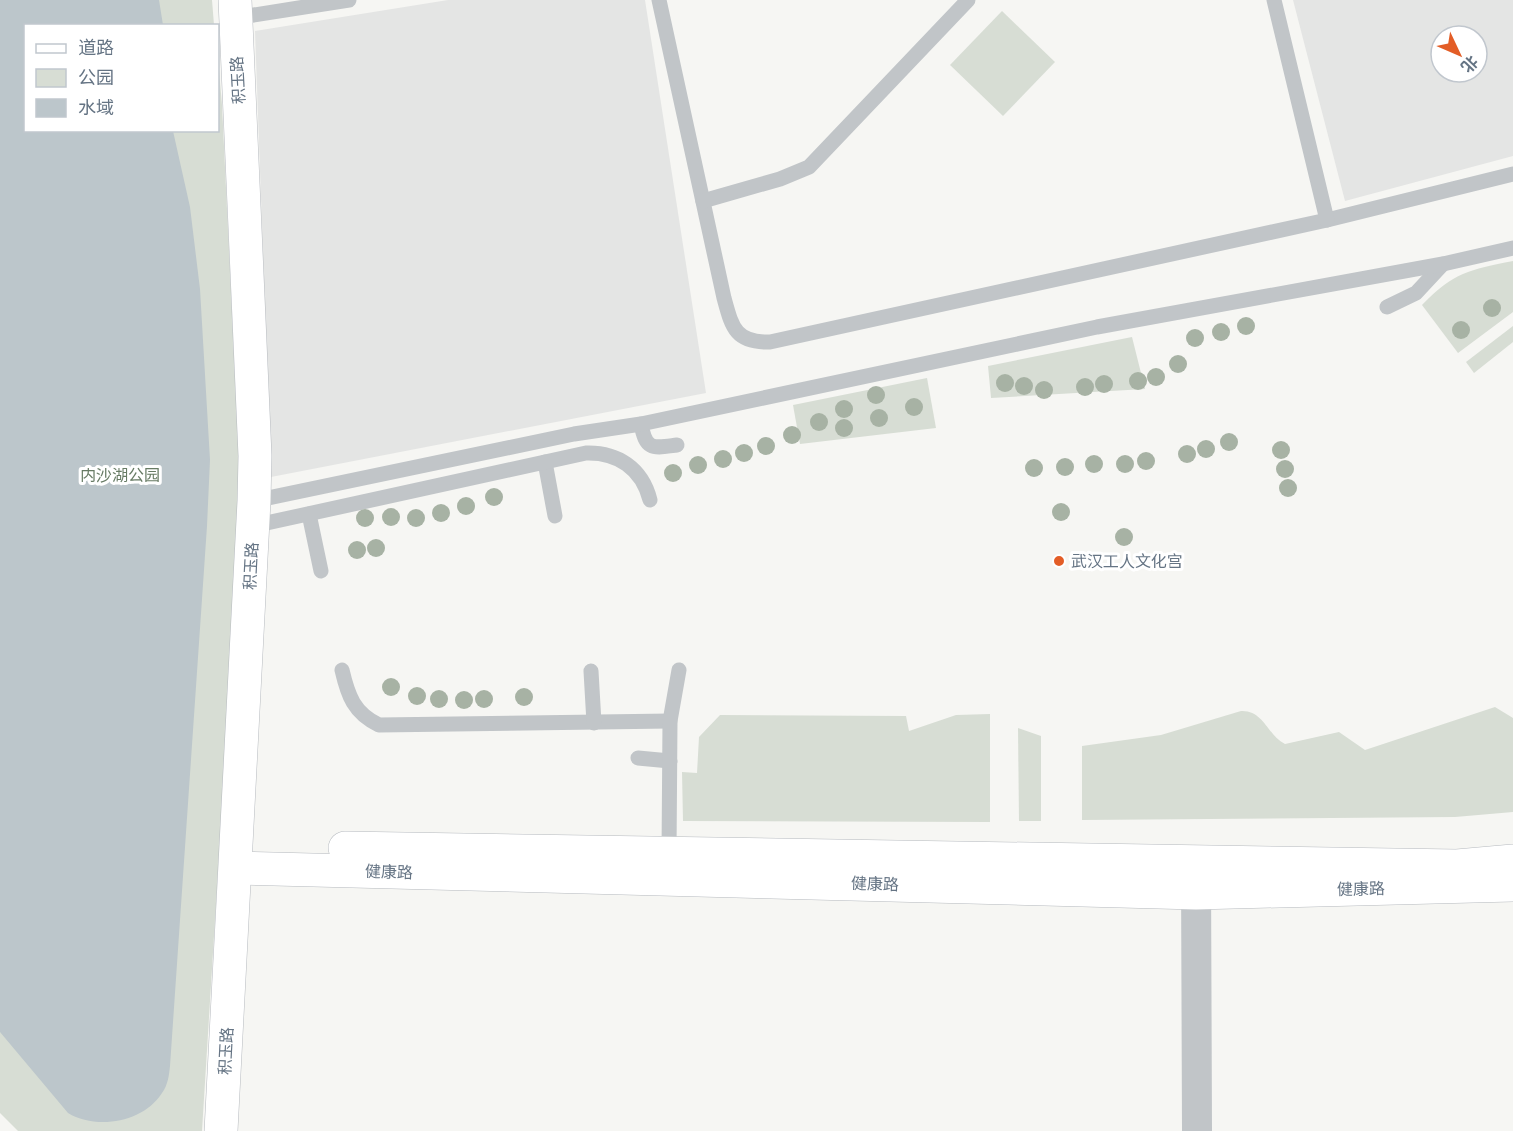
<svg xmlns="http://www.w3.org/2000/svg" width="1513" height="1131" font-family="Jost,'Noto Sans SC',sans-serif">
	<rect width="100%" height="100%" fill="#f6f6f3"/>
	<g fill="#e4e5e4" fill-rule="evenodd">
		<path d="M 448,0 L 645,0 L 706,393 L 271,477 L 255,31 Z"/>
		<path d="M 1293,0 L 1513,0 L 1513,156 L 1345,201 ZM 1441,36 L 1477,36 L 1477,72 L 1441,72 Z"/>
	</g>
	<g fill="#d7ddd4">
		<path d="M 0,0 L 212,0 L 214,25 L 26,26 L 26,130 L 218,130 L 218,59 L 222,105 L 241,498 L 202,1131 L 18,1131 L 0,1113 Z"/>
		<path d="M 1002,11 L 1055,62 L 1003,116 L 950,65 Z"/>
		<path d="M 1513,261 L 1513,312 L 1458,353 L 1422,305 C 1454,272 1469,270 1513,261 Z"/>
		<path d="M 1513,326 L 1513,342 L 1474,373 L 1466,362 Z"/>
		<path d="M 1132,337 L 1145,389 L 991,398 L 988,366 Z"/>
		<path d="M 927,378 L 936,428 L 800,444 L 793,405 Z"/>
		<path d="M 1495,707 L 1513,718 L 1513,812 L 1455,817 L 1082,820 L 1082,746 L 1161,735 L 1241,711 C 1264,710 1267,735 1285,744 L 1339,732 L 1365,750 Z"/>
		<path d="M 990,714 L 990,822 L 683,821 L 682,772 L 697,773 L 699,737 L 720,715 L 906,716 L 909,731 L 956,715 Z"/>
		<path d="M 1018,728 L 1041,736 L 1041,821 L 1019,821 Z"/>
	</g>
	<path fill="#bcc6cb" d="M 0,0 L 159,0 L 163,25 L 26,26 L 26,130 L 173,131 L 190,207 L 200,289 L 210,460 L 207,526 L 170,1066 C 169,1075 168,1085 162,1093 C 143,1123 96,1130 68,1113 L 0,1032 Z"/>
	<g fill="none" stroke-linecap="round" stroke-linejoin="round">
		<g stroke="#b6babf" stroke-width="34">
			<g id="secondary">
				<path d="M 345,848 L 1457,866 L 1513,861"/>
				<path d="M 237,868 L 1196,893 L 1513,885"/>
				<path d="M 221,1131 L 254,501 L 255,456 L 235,0"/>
			</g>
		</g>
		<g stroke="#c1c5c8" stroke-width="15">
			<path d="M 659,0 L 724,298 C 732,327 735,343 770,342 L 1327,220 L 1513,174"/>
			<path d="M 1274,0 L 1327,220"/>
			<path d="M 235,18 L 349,0"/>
			<path d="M 703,201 L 780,179 L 809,167 L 968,0"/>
			<path d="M 1387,307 L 1416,293 L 1443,264"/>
			<path d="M 641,424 C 646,451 653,448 677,445"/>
			<path d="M 545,462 L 555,516"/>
			<path d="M 254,501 L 574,434 L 641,424 L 1097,327 L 1443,264 L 1513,248"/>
			<path d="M 309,514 L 321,571"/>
			<path d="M 253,526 L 586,453 C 617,452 642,468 650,500"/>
			<path d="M 342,670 C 348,696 354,713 379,725 L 670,721"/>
			<path d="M 591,671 L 594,723"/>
			<path d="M 638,758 L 670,761"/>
			<path d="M 669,854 L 670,721 L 679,670"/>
		</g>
		<path stroke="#c1c5c8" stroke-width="30" d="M 1196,870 L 1197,1131"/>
		<use href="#secondary" stroke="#fff" stroke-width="33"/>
	</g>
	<g fill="#a7b2a4">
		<circle cx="1492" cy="308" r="9"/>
		<circle cx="1246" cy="326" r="9"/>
		<circle cx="1461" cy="330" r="9"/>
		<circle cx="1221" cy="332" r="9"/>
		<circle cx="1195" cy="338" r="9"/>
		<circle cx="1178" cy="364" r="9"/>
		<circle cx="1156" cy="377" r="9"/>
		<circle cx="1138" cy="381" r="9"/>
		<circle cx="1005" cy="383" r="9"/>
		<circle cx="1104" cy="384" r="9"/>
		<circle cx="1024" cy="386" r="9"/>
		<circle cx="1085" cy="387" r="9"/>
		<circle cx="1044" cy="390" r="9"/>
		<circle cx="876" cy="395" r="9"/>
		<circle cx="914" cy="407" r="9"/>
		<circle cx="844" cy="409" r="9"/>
		<circle cx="879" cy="418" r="9"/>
		<circle cx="819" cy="422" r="9"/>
		<circle cx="844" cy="428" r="9"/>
		<circle cx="792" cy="435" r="9"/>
		<circle cx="1229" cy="442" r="9"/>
		<circle cx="766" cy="446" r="9"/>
		<circle cx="1206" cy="449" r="9"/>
		<circle cx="1281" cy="450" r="9"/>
		<circle cx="744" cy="453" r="9"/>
		<circle cx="1187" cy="454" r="9"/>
		<circle cx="723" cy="459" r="9"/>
		<circle cx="1146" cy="461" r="9"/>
		<circle cx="1094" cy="464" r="9"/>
		<circle cx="1125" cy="464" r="9"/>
		<circle cx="698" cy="465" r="9"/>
		<circle cx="1065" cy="467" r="9"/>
		<circle cx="1034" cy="468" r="9"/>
		<circle cx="1285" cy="469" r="9"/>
		<circle cx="673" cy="473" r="9"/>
		<circle cx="1288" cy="488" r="9"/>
		<circle cx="494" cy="497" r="9"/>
		<circle cx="466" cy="506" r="9"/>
		<circle cx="1061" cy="512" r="9"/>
		<circle cx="441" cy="513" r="9"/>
		<circle cx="391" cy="517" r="9"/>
		<circle cx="365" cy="518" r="9"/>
		<circle cx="416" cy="518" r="9"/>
		<circle cx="1124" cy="537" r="9"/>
		<circle cx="376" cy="548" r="9"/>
		<circle cx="357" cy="550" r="9"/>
		<circle cx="391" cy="687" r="9"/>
		<circle cx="417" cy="696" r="9"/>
		<circle cx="524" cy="697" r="9"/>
		<circle cx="439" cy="699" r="9"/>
		<circle cx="484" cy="699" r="9"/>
		<circle cx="464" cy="700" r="9"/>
	</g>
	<circle fill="#e35d26" stroke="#fff" stroke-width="2" cx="1059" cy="561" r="6"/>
	<g text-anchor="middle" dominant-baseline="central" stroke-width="6" stroke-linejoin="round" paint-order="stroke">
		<g font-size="16" fill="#657484" stroke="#fff">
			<text transform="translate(238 80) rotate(-93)">积玉路</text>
			<text transform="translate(251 566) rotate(-87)">积玉路</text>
			<text transform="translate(389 872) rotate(2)">健康路</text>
			<text transform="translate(875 884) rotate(2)">健康路</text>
			<text transform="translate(1361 889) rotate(-1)">健康路</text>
			<text transform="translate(226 1051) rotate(-87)">积玉路</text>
		</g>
		<g font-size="16" fill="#677b64" stroke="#fff">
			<text x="120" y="475">内沙湖公园</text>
		</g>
		<g font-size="16" fill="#657484" stroke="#fff" text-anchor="start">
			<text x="1071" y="561">武汉工人文化宫</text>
		</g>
	</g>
	<rect x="24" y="24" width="195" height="108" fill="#ffffff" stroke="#c1c7ce" stroke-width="1.5"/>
	<rect x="36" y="44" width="30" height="9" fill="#ffffff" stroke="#c1c7ce" stroke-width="1.5"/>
	<text x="78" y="54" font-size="18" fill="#657484">道路</text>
	<rect x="36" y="69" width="30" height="18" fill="#d7ddd4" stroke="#c1c7ce" stroke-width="1.5"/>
	<text x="78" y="84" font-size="18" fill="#657484">公园</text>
	<rect x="36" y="99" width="30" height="18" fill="#bcc6cb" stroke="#c1c7ce" stroke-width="1.5"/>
	<text x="78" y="114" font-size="18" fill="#657484">水域</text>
	<g transform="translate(1459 54) rotate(134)"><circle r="28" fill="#ffffff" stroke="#c1c7ce" stroke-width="1.5"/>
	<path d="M0-4.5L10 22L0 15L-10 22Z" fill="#e35d26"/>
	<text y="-9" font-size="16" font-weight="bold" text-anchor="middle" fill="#657484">北</text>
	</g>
</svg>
